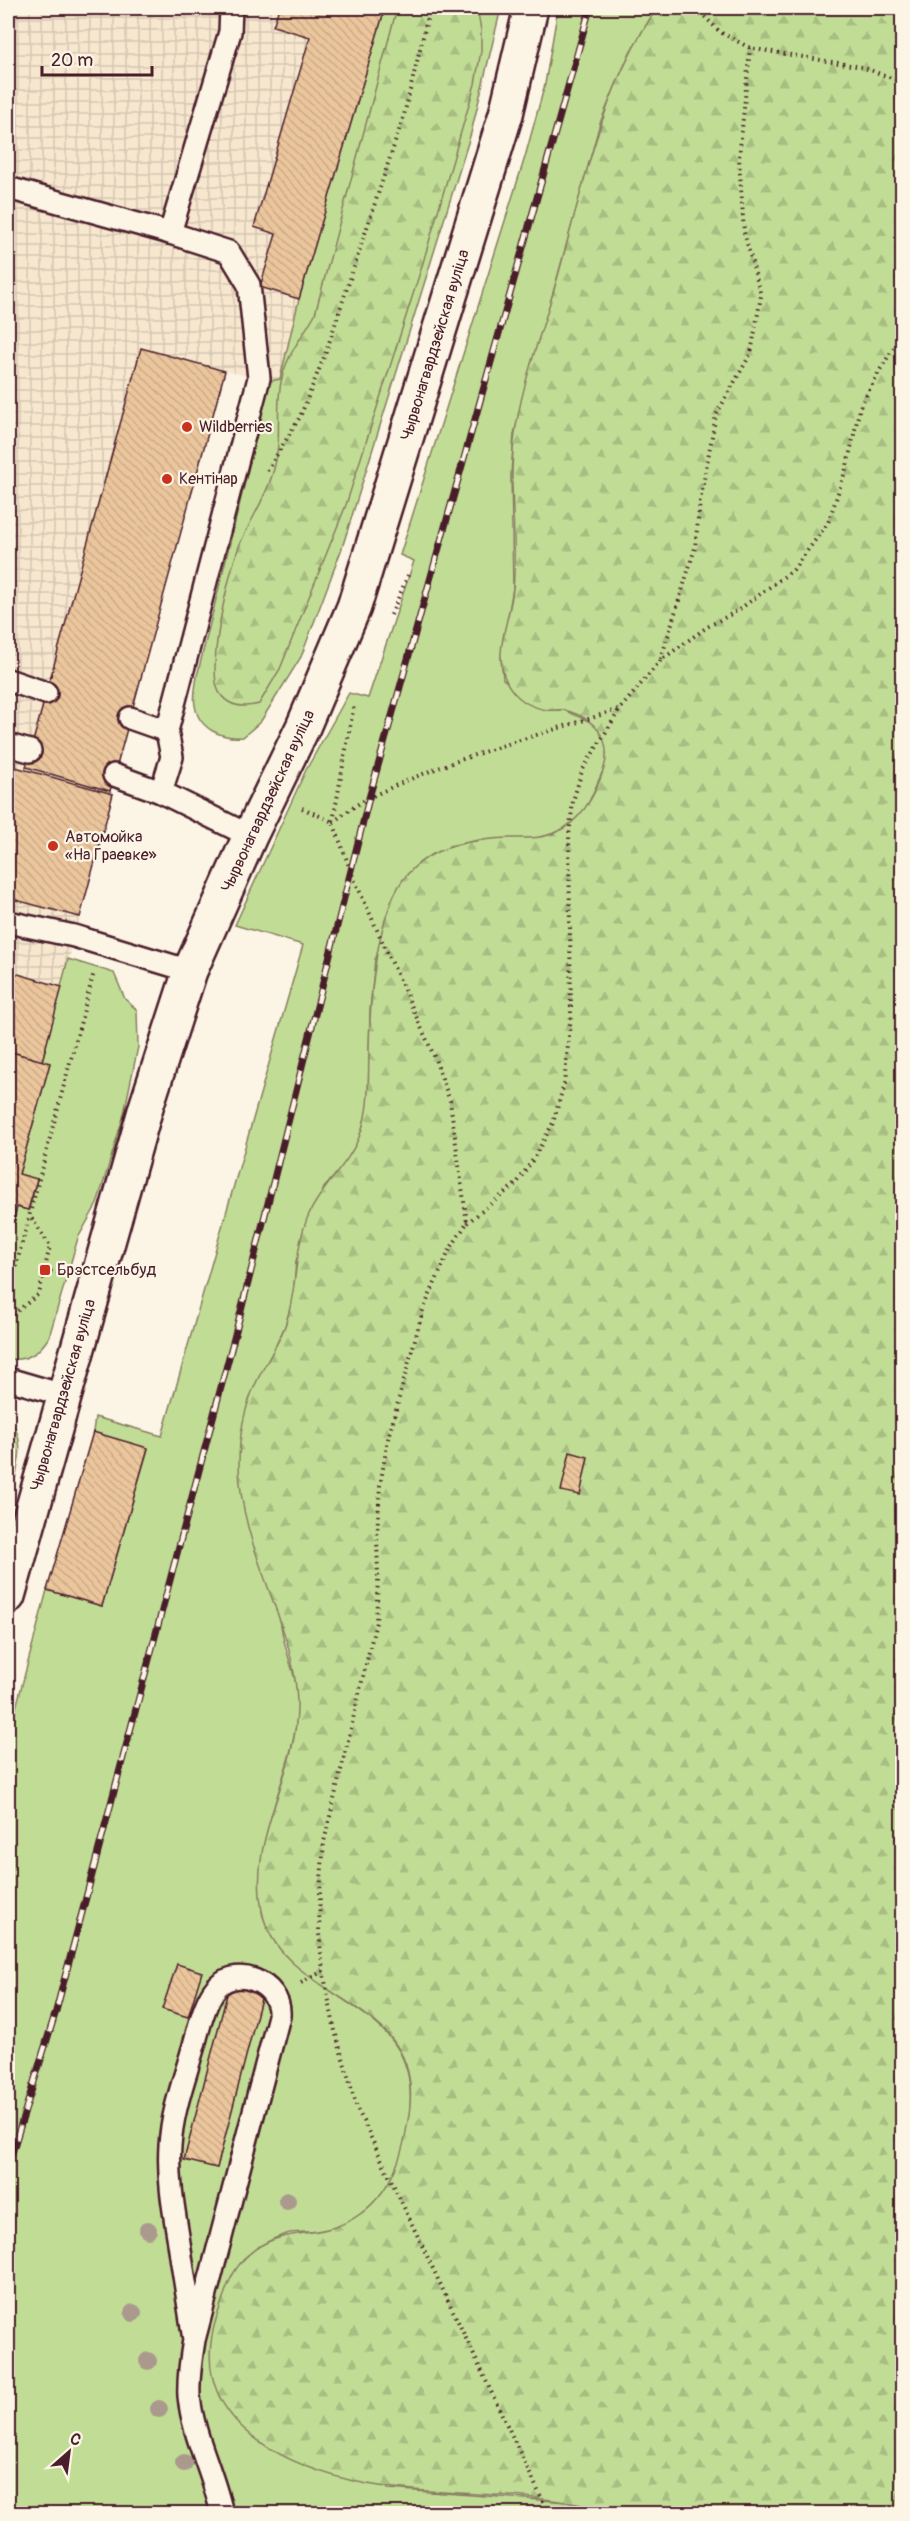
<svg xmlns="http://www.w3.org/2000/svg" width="910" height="2521" font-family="Pangolin,sans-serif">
	<defs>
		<pattern id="industrial-grid" width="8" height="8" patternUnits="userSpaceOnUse" patternTransform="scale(1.5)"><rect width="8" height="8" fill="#f7e7cf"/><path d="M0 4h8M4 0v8" fill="none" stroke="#d5c6b2"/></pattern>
		<pattern id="forest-firs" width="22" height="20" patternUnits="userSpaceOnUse" patternTransform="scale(1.5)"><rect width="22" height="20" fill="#c1dd95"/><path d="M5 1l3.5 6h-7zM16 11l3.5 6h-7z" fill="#a7bd81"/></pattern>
		<pattern id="building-back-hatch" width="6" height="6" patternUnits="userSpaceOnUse" patternTransform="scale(1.5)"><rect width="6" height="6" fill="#ebc69c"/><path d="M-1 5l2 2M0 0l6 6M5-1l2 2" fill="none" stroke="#cbaa87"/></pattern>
	</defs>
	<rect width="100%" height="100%" fill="#fcf5e5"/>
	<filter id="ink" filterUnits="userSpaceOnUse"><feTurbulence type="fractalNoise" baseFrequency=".0167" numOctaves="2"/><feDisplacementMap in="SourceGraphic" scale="12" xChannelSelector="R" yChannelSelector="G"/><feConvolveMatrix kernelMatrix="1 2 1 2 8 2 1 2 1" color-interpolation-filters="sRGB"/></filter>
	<g filter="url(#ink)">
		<path fill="url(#industrial-grid)" d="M 8,8 L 385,8 L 299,299 L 280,380 L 270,381 L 225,371 L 110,790 L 113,794 L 42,1060 L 50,1063 L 19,1174 L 37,1179 L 28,1210 L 8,1241 Z"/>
		<g fill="#c1dd95" stroke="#867e60" stroke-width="1.5">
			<path d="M 385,8 L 501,8 L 471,133 L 342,548 L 301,657 L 261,721 L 243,737 C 222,739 198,729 195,705 C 193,696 196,685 197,676 L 270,381 L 280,379 L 299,299 Z"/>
			<path d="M 558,8 L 657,8 L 630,52 L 600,123 L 514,434 L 511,474 L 513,588 L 501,656 L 503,679 L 546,710 L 564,710 L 593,723 L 607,741 L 606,764 L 585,811 L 564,830 L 539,838 L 479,840 L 449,846 L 375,959 L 370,1010 L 368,1108 L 359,1140 L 344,1165 L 324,1188 L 296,1261 L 293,1298 L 285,1326 L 271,1356 C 273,1417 276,1478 278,1539 C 279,1567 277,1597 281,1625 C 284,1653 300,1680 298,1709 C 293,1773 254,1833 261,1898 C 262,1905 261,1913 264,1919 C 310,2020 439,1998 405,2142 C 394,2184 370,2218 327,2230 C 315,2233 302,2231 290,2233 C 271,2238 258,2247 243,2259 L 388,2489 L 568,2502 L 613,2513 L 37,2514 L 8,2509 L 8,1738 L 47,1590 L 102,1606 L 148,1449 L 93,1432 L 95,1417 L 162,1436 L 303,945 L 235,925 L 306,770 L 349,693 L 368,698 L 414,561 L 400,555 L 525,157 L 545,84 Z"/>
			<path d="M 68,959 L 114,973 L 125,999 L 137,1010 L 138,1047 L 123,1118 L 97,1204 L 78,1238 L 49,1337 C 39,1353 28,1361 8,1359 L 8,1241 L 17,1207 L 29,1210 L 37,1180 L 19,1174 L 50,1063 L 42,1061 Z"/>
			<path d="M 8,1418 C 31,1442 14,1478 8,1506 Z"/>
		</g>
		<g fill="url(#forest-firs)" stroke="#867e60" stroke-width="1.5">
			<path d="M 397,8 L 477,8 L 481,30 L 481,51 L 475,84 L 422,266 L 346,505 L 280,669 L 259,704 C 244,708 228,707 219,692 C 206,667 229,571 240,544 C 251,519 267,496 274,469 C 283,437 274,405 283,374 C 289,352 304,334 315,314 Z"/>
			<path d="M 657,8 L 902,8 L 902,2513 L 613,2513 C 597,2509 581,2504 565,2502 C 494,2490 423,2497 353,2481 C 272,2461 185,2414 217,2316 C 224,2296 229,2274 245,2258 C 272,2230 303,2237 335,2227 C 381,2211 400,2171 407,2126 C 410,2111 412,2093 409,2077 C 395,1996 279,1994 262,1911 C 247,1835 299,1774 297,1702 C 295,1622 239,1550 239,1464 C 239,1438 244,1409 255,1385 C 264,1365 277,1347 285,1326 C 298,1290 293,1250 309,1214 C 323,1184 350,1164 361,1132 C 370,1106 368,1078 369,1051 C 370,1002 373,951 390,905 C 409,851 457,840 509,838 C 526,838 541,839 557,832 C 582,820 596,794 604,768 C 613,738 593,717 564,710 C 558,709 553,711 547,710 C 517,705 500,683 501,653 C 502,632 511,611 513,589 C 518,540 508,491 514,441 C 520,388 541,335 556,283 C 583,188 601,90 657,8 Z"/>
		</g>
		<g fill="url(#building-back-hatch)" stroke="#4a1f2b" stroke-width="1.5">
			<path d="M 279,8 L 385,8 L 299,299 L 260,287 L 276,234 L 254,227 L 310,37 L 273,26 Z"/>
			<path d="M 141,348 L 225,371 L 110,791 L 26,767 Z"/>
			<path d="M 8,765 L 113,794 L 80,917 L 8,898 Z"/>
			<path d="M 8,971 L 62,987 L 42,1061 L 8,1051 Z"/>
			<path d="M 8,1051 L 50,1063 L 19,1174 L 37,1179 L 28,1210 L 17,1207 L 8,1241 Z"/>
			<path d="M 93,1432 L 148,1448 L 102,1606 L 47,1590 Z"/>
			<path d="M 570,1452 L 588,1457 L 580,1495 L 561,1491 Z"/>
			<path d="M 177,1964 L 202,1972 L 188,2017 L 162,2009 Z"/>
			<path d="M 230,1983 L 263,1991 L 217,2168 L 184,2160 Z"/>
		</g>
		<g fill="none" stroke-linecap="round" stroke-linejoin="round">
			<g stroke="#4a1f2b" stroke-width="26">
				<g id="lane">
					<path d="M 8,188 L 170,233 L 229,252 L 249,285 L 259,378 L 167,731 L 172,757 L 161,792 L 250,836"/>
					<path d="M 170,233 L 230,32 L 231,8"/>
					<path d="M 8,680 L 46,693"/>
					<path d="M 130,718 L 167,731"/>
					<path d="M 8,745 L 30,751"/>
					<path d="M 114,775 L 161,792"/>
					<path d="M 8,922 L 74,936 L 190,971"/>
					<path d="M 8,1379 L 63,1395"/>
					<path d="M 194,2340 C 189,2306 183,2271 178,2236 C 173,2206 168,2176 170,2146 C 172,2113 183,2083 192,2052 C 198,2033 202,2009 213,1992 C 232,1962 282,1982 279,2016 L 194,2340 C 191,2358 188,2378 189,2396 C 193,2437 214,2474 222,2514"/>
				</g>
			</g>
			<g stroke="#4a1f2b" stroke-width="38">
				<path id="street" d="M 8,1596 L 146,1107 L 190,971 L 250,836 L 303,727 L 354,607 L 506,114 L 531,8"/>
			</g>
			<g stroke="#4a1f2b" stroke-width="4" stroke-dasharray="1.5 4.5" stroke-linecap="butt">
				<path d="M 696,8 L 720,32 L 750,48 L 862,67 L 902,82"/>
				<path d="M 267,471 L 300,417 L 326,352 L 404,115 L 430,8"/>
				<path d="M 391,615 L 408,575"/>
				<path d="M 661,659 L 695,548 L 700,501 L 716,415 L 751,353 L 761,296 L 744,232 L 739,158 L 750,48"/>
				<path d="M 302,808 L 333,822 L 351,872 L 434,1056 L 450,1101 L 467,1223 L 450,1249 L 423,1310 L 388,1439 L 380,1486 L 377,1535 L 378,1579 L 376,1622 L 324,1842 L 320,1892 L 319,1934 L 323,1971 L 335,2031 L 357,2108 L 549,2514"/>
				<path d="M 333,821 L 354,705"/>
				<path d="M 333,822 C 345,813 358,803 371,797 C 450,758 537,736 619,709"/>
				<path d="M 467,1223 L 517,1183 L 534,1158 L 553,1123 L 564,1084 L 571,1016 L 569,835 L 573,801 L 582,771 L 620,709 L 661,660 L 707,627 L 737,611 L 793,570 L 828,523 L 847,466 L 860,407 L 880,370 L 902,334"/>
				<path d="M 45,1270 L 61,1274"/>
				<path d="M 8,1296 L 94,972"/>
				<path d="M 8,1318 L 39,1294 L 50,1246 L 30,1216"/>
				<path d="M 301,1983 L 323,1971"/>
			</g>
			<use href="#lane" stroke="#fcf5e5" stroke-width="21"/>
			<use href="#street" stroke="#fcf5e5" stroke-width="33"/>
			<g stroke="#4a1f2b" stroke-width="7">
				<path id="rail" d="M 8,2166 L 56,2011 L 238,1323 L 369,798 L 590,8"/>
			</g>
			<use href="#rail" stroke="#fcf5e5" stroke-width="4.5" stroke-dasharray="14" stroke-linecap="butt"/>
		</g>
		<g fill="#ab998e">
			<circle cx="287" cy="2201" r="9"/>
			<circle cx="148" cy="2230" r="9"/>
			<circle cx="133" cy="2313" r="9"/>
			<circle cx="148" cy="2361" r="9"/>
			<circle cx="159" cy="2409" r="9"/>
			<circle cx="184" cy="2463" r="9"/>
		</g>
	</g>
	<g fill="#c8321e" stroke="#fcf5e5" stroke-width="2">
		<circle cx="187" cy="427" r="6"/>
		<circle cx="167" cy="479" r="6"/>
		<circle cx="53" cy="846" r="6"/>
		<rect x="39" y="1264" width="12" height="12" rx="3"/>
	</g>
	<g text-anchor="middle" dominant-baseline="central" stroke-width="4.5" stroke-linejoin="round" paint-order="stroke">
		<g font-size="16" fill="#4a1f2b" stroke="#fcf5e5">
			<text transform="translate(435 345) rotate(-73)">Чырвонагвардзейская вуліца</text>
			<text transform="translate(268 801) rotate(-65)">Чырвонагвардзейская вуліца</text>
			<text transform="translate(63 1395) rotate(-74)">Чырвонагвардзейская вуліца</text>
		</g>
		<g font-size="16" fill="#4a1f2b" stroke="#fcf5e5" text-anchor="start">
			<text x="199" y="427">Wildberries</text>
			<text x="179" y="479">Кентінар</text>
			<text x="65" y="837">Автомойка<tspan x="65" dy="18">«На Граевке»</tspan></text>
			<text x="57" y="1270">Брэстсельбуд</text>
		</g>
	</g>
	<rect width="910" height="2521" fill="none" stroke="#fcf5e5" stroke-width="30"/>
	<rect x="15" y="15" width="880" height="2491" fill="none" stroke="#4a1f2b" stroke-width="2" filter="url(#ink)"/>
	<g transform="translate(69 2452) rotate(28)" stroke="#fcf5e5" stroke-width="4.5" paint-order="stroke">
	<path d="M0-4.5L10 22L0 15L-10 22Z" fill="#4a1f2b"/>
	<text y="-9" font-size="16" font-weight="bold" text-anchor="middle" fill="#4a1f2b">С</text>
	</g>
	<path d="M42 66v9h110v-9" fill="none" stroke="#4a1f2b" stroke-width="3"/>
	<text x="51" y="66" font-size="18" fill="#4a1f2b" stroke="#fcf5e5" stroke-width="4.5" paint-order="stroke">20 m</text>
</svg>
